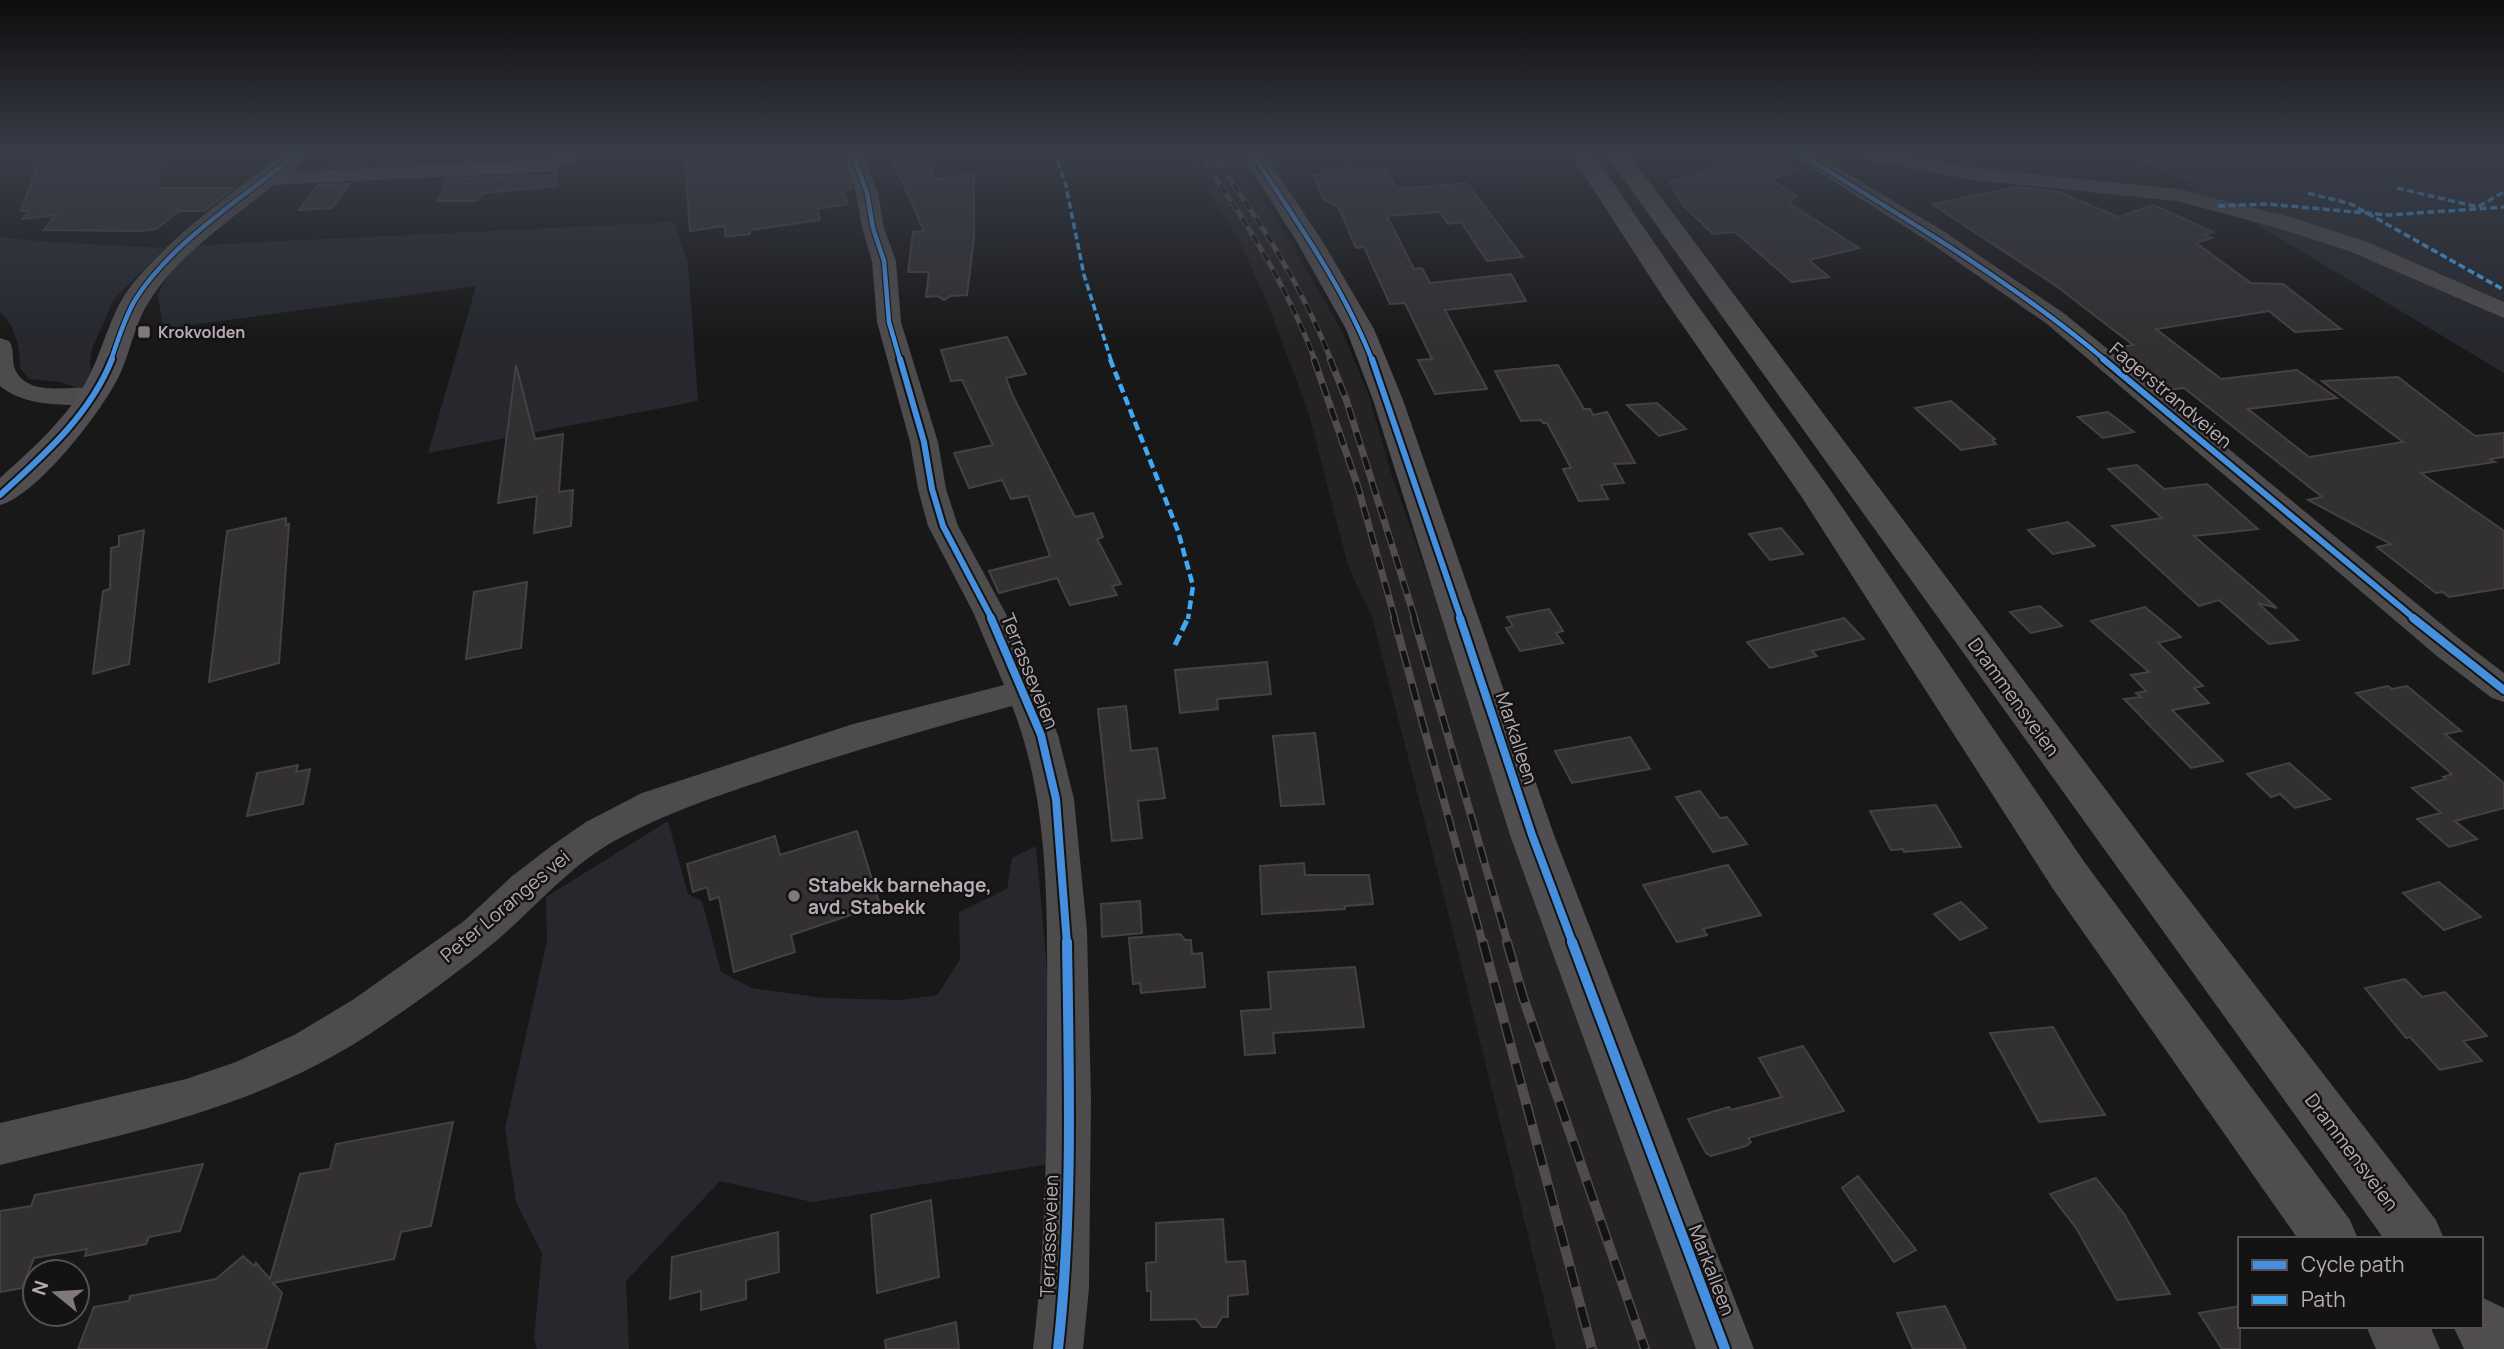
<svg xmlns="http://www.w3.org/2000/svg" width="2504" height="1349" font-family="Manrope,sans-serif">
	<rect width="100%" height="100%" fill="#191818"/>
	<path fill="#242223" d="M 1182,152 L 1227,152 L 1261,195 L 1288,238 L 1343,333 L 1369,396 L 1391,473 L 1702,1349 L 1556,1349 L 1452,928 L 1372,617 L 1348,566 L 1309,414 L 1267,302 L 1242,246 L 1203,180 Z"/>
	<g fill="#26282e">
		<path d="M 2116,152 L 2504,152 L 2504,373 L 2229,208 L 2191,194 L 2191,189 L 2195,187 L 2179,178 Z"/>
		<path d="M 674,222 L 688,263 L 698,401 L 428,453 L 476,286 L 163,329 L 158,294 L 185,246 Z"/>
		<path d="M 0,237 L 47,242 L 165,248 L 114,299 L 92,349 L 90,362 L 94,395 L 61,382 L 29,379 L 20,368 C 20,347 16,327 0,312 Z"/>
		<path d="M 668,821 L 688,894 L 702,901 L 721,972 L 752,988 L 823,998 L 901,1000 L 937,995 L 960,960 L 959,912 L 1007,889 L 1012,858 L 1036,846 L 1051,1015 L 1052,1156 L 1044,1165 L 812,1202 L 720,1181 L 626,1281 L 629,1349 L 537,1349 L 534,1339 L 542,1253 L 516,1202 L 505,1128 L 547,941 L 546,897 Z"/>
	</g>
	<g fill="#323032" stroke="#454143" stroke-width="2">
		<path d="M 160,152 L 158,188 L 234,188 L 204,211 L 179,211 L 156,229 L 142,231 L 44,230 L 55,215 L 23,219 L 29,211 L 21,211 L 37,167 L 82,160 L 80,165 Z"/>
		<path d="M 343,152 L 374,152 L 364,166 L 331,167 Z"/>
		<path d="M 465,152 L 553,152 L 544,157 L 459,161 Z"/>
		<path d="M 739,152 L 751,152 L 754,158 L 794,152 L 840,152 L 852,188 L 843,190 L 848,204 L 817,209 L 820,220 L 750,230 L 750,234 L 726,237 L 724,226 L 690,231 L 685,160 Z"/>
		<path d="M 929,153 L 929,157 L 932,157 L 932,180 L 974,173 L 974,238 L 967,295 L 950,296 L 944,300 L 938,296 L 926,297 L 929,272 L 908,272 L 913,232 L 924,231 L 893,161 L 899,160 L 900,155 Z"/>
		<path d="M 1764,154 L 1798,171 L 1770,179 L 1796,196 L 1789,203 L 1859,248 L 1809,260 L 1829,277 L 1792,282 L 1735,232 L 1713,234 L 1682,204 L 1670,182 Z"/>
		<path d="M 1353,168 L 1354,171 L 1387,169 L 1397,189 L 1467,183 L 1523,257 L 1487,261 L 1461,222 L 1448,224 L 1440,212 L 1387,216 L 1414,269 L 1422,268 L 1430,283 L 1511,274 L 1526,301 L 1445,310 L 1487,389 L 1435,394 L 1418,360 L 1432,359 L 1405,303 L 1390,304 L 1364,247 L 1356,248 L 1338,206 L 1324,200 L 1313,175 L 1324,174 L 1322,170 Z"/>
		<path d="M 557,172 L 557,186 L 482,193 L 477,201 L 437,201 L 447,185 L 443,185 L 447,179 L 549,175 Z"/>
		<path d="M 350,184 L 332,208 L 299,210 L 318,185 Z"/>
		<path d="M 2018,187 L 2059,192 L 2118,217 L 2154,205 L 2213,232 L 2204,235 L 2212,238 L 2196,243 L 2251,283 L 2283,284 L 2341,329 L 2295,332 L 2269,311 L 2156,329 L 2221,379 L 2297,370 L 2337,398 L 2248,409 L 2309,457 L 2403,442 L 2322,381 L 2398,377 L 2475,436 L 2504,433 L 2504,457 L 2490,459 L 2495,462 L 2421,473 L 2504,531 L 2504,588 L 2449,597 L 2443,592 L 2436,593 L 2377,547 L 2391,544 L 2308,500 L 2322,497 L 2184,388 L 2166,390 L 2115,348 L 2133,345 L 2055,285 L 1932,204 Z"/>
		<path d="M 1007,337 L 1026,374 L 1006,378 L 1013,396 L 1075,517 L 1093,513 L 1103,537 L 1097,539 L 1121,584 L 1112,586 L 1117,595 L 1070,605 L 1057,578 L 999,593 L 989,571 L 1050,556 L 1028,496 L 1011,499 L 1002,480 L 969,488 L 954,453 L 993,445 L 962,380 L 951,381 L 941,350 Z"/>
		<path d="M 516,365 L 535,439 L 563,434 L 559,492 L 573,490 L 571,526 L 534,533 L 537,496 L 498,503 Z"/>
		<path d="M 1558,365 L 1584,409 L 1590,409 L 1593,415 L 1607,412 L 1635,463 L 1614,464 L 1624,483 L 1601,485 L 1608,499 L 1579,501 L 1563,469 L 1571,468 L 1547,423 L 1543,423 L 1541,420 L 1521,421 L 1495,371 Z"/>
		<path d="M 1951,401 L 1995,439 L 1992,440 L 1996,444 L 1961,450 L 1915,408 Z"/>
		<path d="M 1657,403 L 1686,429 L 1659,436 L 1627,405 Z"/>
		<path d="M 2108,412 L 2134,432 L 2103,438 L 2078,417 Z"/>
		<path d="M 2137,465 L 2164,489 L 2207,484 L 2258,529 L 2194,536 L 2277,608 L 2258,603 L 2298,640 L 2269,644 L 2219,600 L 2199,606 L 2112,526 L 2162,518 L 2108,469 Z"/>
		<path d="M 286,518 L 286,525 L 289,524 L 279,663 L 209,682 L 227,531 Z"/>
		<path d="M 2068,522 L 2095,546 L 2053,554 L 2028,530 Z"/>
		<path d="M 1781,528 L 1803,554 L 1770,560 L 1749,534 Z"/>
		<path d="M 144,530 L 129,664 L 93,674 L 103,591 L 110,589 L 111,548 L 119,546 L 119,536 Z"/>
		<path d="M 527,582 L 521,648 L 466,659 L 474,592 Z"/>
		<path d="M 2040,606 L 2062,626 L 2031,633 L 2010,612 Z"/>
		<path d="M 2145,607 L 2181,637 L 2158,643 L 2203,686 L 2194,688 L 2209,703 L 2172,710 L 2223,761 L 2191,768 L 2124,699 L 2141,697 L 2136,693 L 2146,691 L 2131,675 L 2149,672 L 2091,621 Z"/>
		<path d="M 1549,609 L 1563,631 L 1556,633 L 1563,643 L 1520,651 L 1506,628 L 1513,626 L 1507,617 Z"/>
		<path d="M 1844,618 L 1864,639 L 1812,651 L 1817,656 L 1770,668 L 1747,642 Z"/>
		<path d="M 1267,662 L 1271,694 L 1217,699 L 1218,709 L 1180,713 L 1175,670 Z"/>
		<path d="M 2388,686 L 2392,689 L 2407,686 L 2461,731 L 2445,734 L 2504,783 L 2504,808 L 2455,821 L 2477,839 L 2449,847 L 2417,819 L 2441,813 L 2412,788 L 2446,779 L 2443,777 L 2452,774 L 2356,693 Z"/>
		<path d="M 1126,706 L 1131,751 L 1157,748 L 1165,798 L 1138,801 L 1142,838 L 1112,841 L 1098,709 Z"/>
		<path d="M 1315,733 L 1324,804 L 1281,806 L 1273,736 Z"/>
		<path d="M 1630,737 L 1650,769 L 1572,783 L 1555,751 Z"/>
		<path d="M 2289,763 L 2330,799 L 2295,808 L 2280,794 L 2271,797 L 2247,774 Z"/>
		<path d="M 298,765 L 296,772 L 310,769 L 303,804 L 247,816 L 257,773 Z"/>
		<path d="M 1700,791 L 1720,818 L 1727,817 L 1747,844 L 1713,852 L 1676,797 Z"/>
		<path d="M 1936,805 L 1961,847 L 1904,852 L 1903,849 L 1891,850 L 1870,811 Z"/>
		<path d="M 857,831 L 880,905 L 791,935 L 795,952 L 734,972 L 719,897 L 710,900 L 707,887 L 693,892 L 687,864 L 775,836 L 780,855 Z"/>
		<path d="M 1304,863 L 1305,875 L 1369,875 L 1373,904 L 1345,906 L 1345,909 L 1262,914 L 1260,866 Z"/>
		<path d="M 1728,865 L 1761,915 L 1703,929 L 1707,935 L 1677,942 L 1643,885 Z"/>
		<path d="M 2439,882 L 2481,917 L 2444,930 L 2403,893 Z"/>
		<path d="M 1140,901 L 1142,933 L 1102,937 L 1101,904 Z"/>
		<path d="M 1961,902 L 1987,928 L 1960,940 L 1934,914 Z"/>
		<path d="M 1180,934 L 1185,940 L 1191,940 L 1192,954 L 1202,953 L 1205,987 L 1141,993 L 1140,983 L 1133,984 L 1129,938 Z"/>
		<path d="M 1355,967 L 1364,1027 L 1273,1033 L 1275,1053 L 1245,1055 L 1241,1011 L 1271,1009 L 1268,972 Z"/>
		<path d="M 2405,979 L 2422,997 L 2445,992 L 2487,1036 L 2463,1041 L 2482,1061 L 2440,1070 L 2410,1037 L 2406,1038 L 2365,988 Z"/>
		<path d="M 2053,1027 L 2090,1091 L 2105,1115 L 2039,1122 L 1990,1033 Z"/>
		<path d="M 1803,1046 L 1844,1111 L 1748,1138 L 1751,1142 L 1746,1146 L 1711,1156 L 1706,1153 L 1688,1119 L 1729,1107 L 1731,1110 L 1782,1097 L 1759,1058 Z"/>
		<path d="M 453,1122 L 431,1226 L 401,1232 L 394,1259 L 273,1283 L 282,1293 L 266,1349 L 78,1349 L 94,1307 L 129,1301 L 130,1296 L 216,1279 L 243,1256 L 254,1266 L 256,1263 L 270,1279 L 300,1174 L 330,1169 L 336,1144 Z"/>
		<path d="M 203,1164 L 180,1231 L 149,1237 L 146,1244 L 85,1256 L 87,1249 L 34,1258 L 22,1288 L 0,1292 L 0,1211 L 31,1206 L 35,1195 Z"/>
		<path d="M 1858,1176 L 1916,1250 L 1894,1262 L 1842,1188 Z"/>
		<path d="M 2096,1178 L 2124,1214 L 2170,1294 L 2117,1300 L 2076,1228 L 2050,1194 Z"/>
		<path d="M 931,1200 L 939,1277 L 877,1293 L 871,1215 Z"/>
		<path d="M 1223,1219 L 1226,1262 L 1245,1261 L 1248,1294 L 1228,1296 L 1228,1317 L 1222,1317 L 1216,1327 L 1202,1327 L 1196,1319 L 1151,1320 L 1151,1291 L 1147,1291 L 1146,1263 L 1156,1262 L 1156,1223 Z"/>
		<path d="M 778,1232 L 779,1272 L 746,1280 L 746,1299 L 701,1310 L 701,1291 L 670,1299 L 672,1257 Z"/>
		<path d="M 1945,1306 L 1966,1349 L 1913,1349 L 1897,1313 Z"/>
		<path d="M 2240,1306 L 2240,1349 L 2222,1349 L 2199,1313 Z"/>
		<path d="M 956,1322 L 959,1349 L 886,1349 L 885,1340 Z"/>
	</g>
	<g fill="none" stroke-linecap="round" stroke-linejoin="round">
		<g fill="#4e4b4d" fill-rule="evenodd">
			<path d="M 559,152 L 579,152 L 572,162 L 549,172 L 268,185 L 261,183 L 258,179 L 261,175 L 268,173 L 545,160 Z"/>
			<path d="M 842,152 L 862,152 L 878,193 L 884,228 L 896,261 L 901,322 L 938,442 L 946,489 L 958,526 L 1005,612 L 1027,662 L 1058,735 L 1074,799 L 1087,931 L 1091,1100 L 1089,1288 L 1083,1349 L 1033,1349 C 1046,1244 1047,1137 1047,1031 C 1047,925 1052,806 1012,706 C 928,729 845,753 762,781 C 711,798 664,814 616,840 C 567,867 533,911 490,946 C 457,973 421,999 386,1023 C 269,1106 136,1131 0,1165 L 0,1123 L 186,1079 L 236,1062 L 296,1034 L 354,999 L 464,921 L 511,877 L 554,844 L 586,822 L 642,793 L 853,724 L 1004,685 L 973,612 L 928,526 L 918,489 L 910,442 L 877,322 L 872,261 L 862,228 L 856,193 Z"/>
			<path d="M 1787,152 L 1812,152 L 1945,232 L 2065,314 L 2462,641 L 2504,673 L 2504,702 L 2492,698 L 2438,657 L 2047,324 L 1929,242 Z"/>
			<path d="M 1846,152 L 1891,152 L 1973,168 L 2178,189 L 2290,217 L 2365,241 L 2504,302 L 2504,318 L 2349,251 L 2274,227 L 2177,201 L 1973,180 L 1856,158 Z"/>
			<path d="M 0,338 L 9,341 C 16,351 10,363 17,373 C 33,399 79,383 103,389 L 107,395 L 103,401 C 73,408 25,407 0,386 Z"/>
		</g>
		<g fill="#504e50" fill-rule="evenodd">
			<path d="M 284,152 L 310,152 C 300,168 281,179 266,191 C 226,223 178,256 150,300 C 135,322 131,350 120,374 C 104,409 37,496 0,505 L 0,478 C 33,448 68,418 88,378 C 104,348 110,313 131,286 C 173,233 232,195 284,152 Z"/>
			<path d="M 1240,152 L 1263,152 L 1323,242 L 1374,329 L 1403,400 L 1554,835 L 1754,1349 L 1696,1349 L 1510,835 L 1373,400 L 1346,329 L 1297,242 Z"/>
		</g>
		<g fill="#504d4e" fill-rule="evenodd">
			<path d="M 1569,152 L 1592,152 L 1688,292 L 1829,488 L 2085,863 L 2350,1220 L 2358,1239 L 2298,1239 L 2053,889 L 1801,496 L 1663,297 Z"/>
			<path d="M 1604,152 L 1627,152 L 2160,862 L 2436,1220 L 2444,1239 L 2384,1239 Z"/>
			<path d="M 2481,1297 L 2504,1308 L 2504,1349 L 2464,1349 L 2453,1326 L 2481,1326 Z"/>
			<path d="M 2366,1326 L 2430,1326 L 2440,1349 L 2376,1349 Z"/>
		</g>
		<g stroke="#504c4e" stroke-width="5">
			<g id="rail-far3">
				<path d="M 1197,152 C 1244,217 1286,284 1315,360"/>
				<path d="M 1210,152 C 1258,217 1301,284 1331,360"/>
			</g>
		</g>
		<g stroke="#504c4e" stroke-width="7">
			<g id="rail-far2">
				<path d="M 1314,359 L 1358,487 L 1395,619"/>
				<path d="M 1330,359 L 1346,399 L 1415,619"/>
			</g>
		</g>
		<g stroke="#504c4e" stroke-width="8">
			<g id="rail-far1">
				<path d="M 1394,618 L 1483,944"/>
				<path d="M 1414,618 L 1508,944"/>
			</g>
		</g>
		<g stroke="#504c4e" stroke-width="10">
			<g id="rail">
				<path d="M 1483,942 L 1592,1349"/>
				<path d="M 1507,942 L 1523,997 L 1645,1349"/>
			</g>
		</g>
		<use href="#rail-far3" stroke="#141313" stroke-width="3.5" stroke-dasharray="10" stroke-linecap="butt"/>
		<use href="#rail-far2" stroke="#141313" stroke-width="4.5" stroke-dasharray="13" stroke-linecap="butt"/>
		<use href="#rail-far1" stroke="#141313" stroke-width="5" stroke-dasharray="17" stroke-linecap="butt"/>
		<use href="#rail" stroke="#141313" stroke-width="7" stroke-dasharray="21" stroke-linecap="butt"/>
		<g stroke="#3fa9f5" stroke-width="3.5" stroke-dasharray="7 3.5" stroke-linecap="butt">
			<path d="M 1053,152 L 1065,181 L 1084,275 L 1111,360"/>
			<path d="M 2495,152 L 2504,155"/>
			<path d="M 2397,188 L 2478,207 L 2504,192"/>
			<path d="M 2308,193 L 2351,204 L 2504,290"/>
			<path d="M 2218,206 L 2267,204 L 2389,215 L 2504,207"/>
		</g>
		<path stroke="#3fa9f5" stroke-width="4.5" stroke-dasharray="9 4.5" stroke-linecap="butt" d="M 1110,359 L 1178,531 L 1193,586 L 1188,619"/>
		<path stroke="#3fa9f5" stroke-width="5" stroke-dasharray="11 5" stroke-linecap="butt" d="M 1175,645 L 1188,618"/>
		<g stroke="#141313" stroke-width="7">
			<g id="cycleway-far3">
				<path d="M 852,152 L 867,193 L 873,228 L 884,261 L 889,322 L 900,360"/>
				<path d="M 1251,152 C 1295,219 1343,286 1372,360"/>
				<path d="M 1797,152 C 1903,217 2010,280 2105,360"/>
				<path d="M 111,360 C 118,340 124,319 135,300 C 172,241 246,196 299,152"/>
			</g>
		</g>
		<g stroke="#141313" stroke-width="10">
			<g id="cycleway-far2">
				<path d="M 900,359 L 924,442 L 932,489 L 943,526 L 992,619"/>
				<path d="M 1372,359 L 1461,619"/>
				<path d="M 2103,359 L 2415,619"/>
				<path d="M 0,495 C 44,455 90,415 112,359"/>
			</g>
		</g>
		<g stroke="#141313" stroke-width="12">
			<g id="cycleway-far1">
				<path d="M 991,618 L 1041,735 L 1056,799 L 1067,944"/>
				<path d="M 1460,618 L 1532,835 L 1573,944"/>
				<path d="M 2413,618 L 2504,690"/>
			</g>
		</g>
		<g stroke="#141313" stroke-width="14">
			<g id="cycleway">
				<path d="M 1572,942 L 1725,1349"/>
				<path d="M 1058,1349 C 1073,1214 1069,1077 1067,942"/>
			</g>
		</g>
		<use href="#cycleway-far3" stroke="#468fdf" stroke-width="4.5"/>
		<use href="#cycleway-far2" stroke="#468fdf" stroke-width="6"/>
		<use href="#cycleway-far1" stroke="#468fdf" stroke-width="8"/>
		<use href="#cycleway" stroke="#468fdf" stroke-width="10"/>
	</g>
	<linearGradient id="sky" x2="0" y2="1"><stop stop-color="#0e0d0d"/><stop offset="0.45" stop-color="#383d48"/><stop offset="1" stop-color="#383d48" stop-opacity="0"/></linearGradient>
	<rect width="2504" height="341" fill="url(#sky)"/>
	<g fill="#80787e" stroke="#141313" stroke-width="2.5">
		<rect x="137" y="325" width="14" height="14" rx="3.5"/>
		<circle cx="794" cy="896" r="7"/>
	</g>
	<g text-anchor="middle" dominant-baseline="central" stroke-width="5" stroke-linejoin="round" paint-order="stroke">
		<g font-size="16" font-weight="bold" fill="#b8abb5" stroke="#141313" text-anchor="start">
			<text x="158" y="332">Krokvolden</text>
		</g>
		<g font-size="19" fill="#b8abb5" stroke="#141313">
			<text transform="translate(2171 395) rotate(40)">Fagerstrandveien</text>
			<text transform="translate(1030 671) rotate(68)">Terrasseveien</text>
			<text transform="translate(2014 697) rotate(54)">Drammensveien</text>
			<text transform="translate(1517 738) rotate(72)">Markalleen</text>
			<text transform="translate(505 906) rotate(-40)">Peter Loranges vei</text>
			<text transform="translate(2352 1152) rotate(53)">Drammensveien</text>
			<text transform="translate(1049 1236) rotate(-88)">Terrasseveien</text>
			<text transform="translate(1712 1270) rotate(69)">Markalleen</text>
		</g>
		<g font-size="19" font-weight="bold" fill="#b8abb5" stroke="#141313" text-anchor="start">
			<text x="808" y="885">Stabekk barnehage,<tspan x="808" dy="22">avd. Stabekk</tspan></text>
		</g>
	</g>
	<rect x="2238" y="1237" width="245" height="91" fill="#141313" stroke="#565054" stroke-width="2"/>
	<rect x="2252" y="1260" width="35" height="10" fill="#468fdf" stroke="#565054" stroke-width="2"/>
	<text x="2301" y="1272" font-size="21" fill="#b8abb5">Cycle path</text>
	<rect x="2252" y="1295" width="35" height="10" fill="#3fa9f5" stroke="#565054" stroke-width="2"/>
	<text x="2301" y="1307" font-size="21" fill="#b8abb5">Path</text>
	<g transform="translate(56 1293) rotate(288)"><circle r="33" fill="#141313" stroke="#565054" stroke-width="2"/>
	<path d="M0-5L12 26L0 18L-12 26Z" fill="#80787e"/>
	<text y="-10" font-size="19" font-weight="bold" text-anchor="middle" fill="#b8abb5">N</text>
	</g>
</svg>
